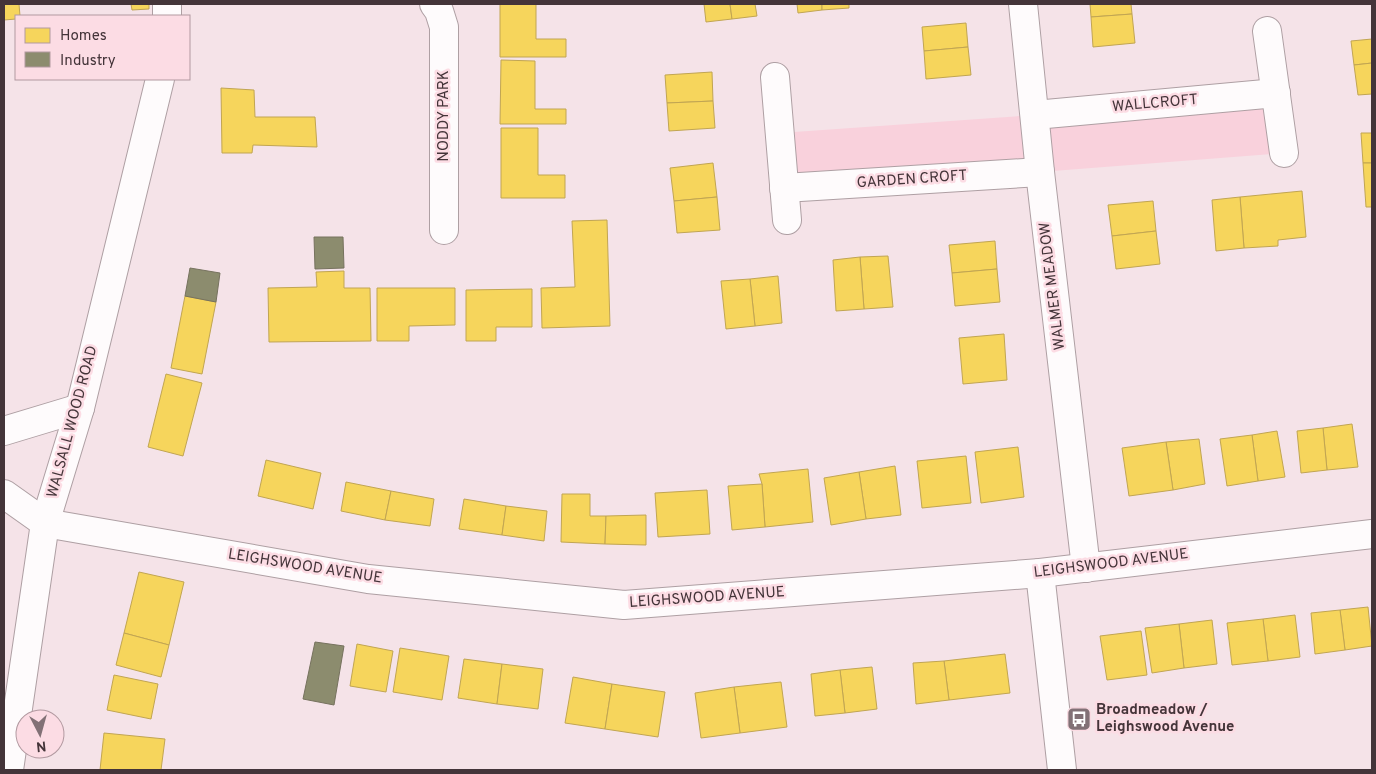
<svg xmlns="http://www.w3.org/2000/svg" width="1376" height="774" font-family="Overpass,sans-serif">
	<rect width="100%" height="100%" fill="#f5e3e8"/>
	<path fill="#f9d1dc" d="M 1276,93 L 1284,153 L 1040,172 L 784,188 L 780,133 L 1035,115 Z"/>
	<g fill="#f6d55c" stroke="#c1a552">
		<path d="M 4,4 L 19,4 L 20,16 L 16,16 L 16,19 L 4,20 Z"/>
		<path d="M 131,4 L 149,4 L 149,9 L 132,10 Z"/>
		<path d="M 500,4 L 536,4 L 536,39 L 566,39 L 566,57 L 500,57 Z"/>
		<path d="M 704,4 L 730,4 L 732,19 L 706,22 Z"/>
		<path d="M 730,4 L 755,4 L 757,16 L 732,19 Z"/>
		<path d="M 797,4 L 822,4 L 822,10 L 798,13 Z"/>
		<path d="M 822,4 L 849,4 L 849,8 L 822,10 Z"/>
		<path d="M 1090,4 L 1131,4 L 1132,14 L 1091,17 Z"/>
		<path d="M 1132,14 L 1135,43 L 1093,47 L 1091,17 Z"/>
		<path d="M 966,23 L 968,47 L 924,51 L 922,27 Z"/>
		<path d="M 1372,39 L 1372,63 L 1354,65 L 1351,41 Z"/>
		<path d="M 968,47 L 971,75 L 926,79 L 924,51 Z"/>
		<path d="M 501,60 L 535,61 L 535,109 L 566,109 L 566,124 L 500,124 Z"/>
		<path d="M 1372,63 L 1372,94 L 1358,95 L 1354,65 Z"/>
		<path d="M 712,72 L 713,101 L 667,103 L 665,75 Z"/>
		<path d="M 221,88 L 254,90 L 255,117 L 315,117 L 317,147 L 253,145 L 252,153 L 222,153 Z"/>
		<path d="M 713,101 L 715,128 L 669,131 L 667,103 Z"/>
		<path d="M 501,128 L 538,128 L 538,175 L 565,175 L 565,198 L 501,198 Z"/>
		<path d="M 1361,133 L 1372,133 L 1372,163 L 1363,163 Z"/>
		<path d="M 713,163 L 717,197 L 674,201 L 670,168 Z"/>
		<path d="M 1363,163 L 1372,163 L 1372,207 L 1366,207 Z"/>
		<path d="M 1302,191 L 1306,237 L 1278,240 L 1278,246 L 1244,248 L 1240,197 Z"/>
		<path d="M 717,197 L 720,230 L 677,233 L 674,201 Z"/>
		<path d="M 1240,197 L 1244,248 L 1216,251 L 1212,200 Z"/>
		<path d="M 1153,201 L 1156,231 L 1112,236 L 1108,205 Z"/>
		<path d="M 607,220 L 610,326 L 542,328 L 541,288 L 575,287 L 572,221 Z"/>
		<path d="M 1156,231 L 1160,264 L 1116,269 L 1112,236 Z"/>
		<path d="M 995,241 L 997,269 L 952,273 L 949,245 Z"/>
		<path d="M 888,256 L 893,307 L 864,309 L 860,257 Z"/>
		<path d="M 860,257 L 864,309 L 836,311 L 833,260 Z"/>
		<path d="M 997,269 L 1000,302 L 955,306 L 952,273 Z"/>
		<path d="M 344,271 L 344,288 L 370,288 L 371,341 L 269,342 L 268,288 L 317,287 L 316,272 Z"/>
		<path d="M 778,276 L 782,323 L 755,326 L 750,279 Z"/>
		<path d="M 750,279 L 755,326 L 726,329 L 721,281 Z"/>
		<path d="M 377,288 L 455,288 L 455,325 L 409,326 L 409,341 L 377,341 Z"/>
		<path d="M 532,289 L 532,327 L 496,327 L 496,341 L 466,341 L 466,290 Z"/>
		<path d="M 185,296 L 216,302 L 202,374 L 171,368 Z"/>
		<path d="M 1004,334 L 1007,380 L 963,384 L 959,338 Z"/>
		<path d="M 166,374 L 202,383 L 183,456 L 148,447 Z"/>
		<path d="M 1352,424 L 1358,467 L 1327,470 L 1323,428 Z"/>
		<path d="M 1323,428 L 1327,470 L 1301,473 L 1297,431 Z"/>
		<path d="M 1277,431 L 1285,477 L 1258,481 L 1252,435 Z"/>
		<path d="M 1252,435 L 1258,481 L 1227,486 L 1220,439 Z"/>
		<path d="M 1199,439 L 1205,484 L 1173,490 L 1166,442 Z"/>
		<path d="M 1166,442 L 1173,490 L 1129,496 L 1122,448 Z"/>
		<path d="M 1018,447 L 1024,497 L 981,503 L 975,452 Z"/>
		<path d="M 966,456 L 971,503 L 922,508 L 917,461 Z"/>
		<path d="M 266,460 L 321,473 L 313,509 L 258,496 Z"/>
		<path d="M 895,466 L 901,515 L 866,519 L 859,472 Z"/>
		<path d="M 808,469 L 813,522 L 765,527 L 762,484 L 759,474 Z"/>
		<path d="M 859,472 L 866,519 L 831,525 L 824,478 Z"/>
		<path d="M 346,482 L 391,491 L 385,520 L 341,511 Z"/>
		<path d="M 762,484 L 765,527 L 732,530 L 728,486 Z"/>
		<path d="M 707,490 L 710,534 L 658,537 L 655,493 Z"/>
		<path d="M 391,491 L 434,499 L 430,526 L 385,520 Z"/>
		<path d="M 562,494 L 590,494 L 590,516 L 606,516 L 605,544 L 561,542 Z"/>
		<path d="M 464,499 L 506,506 L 502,535 L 459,529 Z"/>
		<path d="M 506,506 L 547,511 L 544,541 L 502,535 Z"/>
		<path d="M 646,515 L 646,545 L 605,544 L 606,516 Z"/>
		<path d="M 139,572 L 184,582 L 169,645 L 124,633 Z"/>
		<path d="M 1368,607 L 1372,646 L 1345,650 L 1340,610 Z"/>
		<path d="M 1340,610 L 1345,650 L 1315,654 L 1311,613 Z"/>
		<path d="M 1295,615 L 1300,657 L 1268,661 L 1263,619 Z"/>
		<path d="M 1263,619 L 1268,661 L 1232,665 L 1227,623 Z"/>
		<path d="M 1212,620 L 1217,664 L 1184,668 L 1179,624 Z"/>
		<path d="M 1179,624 L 1184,668 L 1152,673 L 1145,628 Z"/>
		<path d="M 1141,631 L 1147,675 L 1107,680 L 1100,636 Z"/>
		<path d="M 124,633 L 169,645 L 161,677 L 116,665 Z"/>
		<path d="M 357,644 L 393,651 L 386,692 L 350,686 Z"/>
		<path d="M 400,648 L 449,656 L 442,700 L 393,692 Z"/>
		<path d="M 1005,654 L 1010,693 L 949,700 L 944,661 Z"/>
		<path d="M 464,659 L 502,664 L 497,704 L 458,698 Z"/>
		<path d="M 944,661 L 949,700 L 916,704 L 913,663 Z"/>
		<path d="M 502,664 L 543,669 L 538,709 L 497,704 Z"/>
		<path d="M 872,667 L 877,709 L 845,713 L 840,670 Z"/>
		<path d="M 840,670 L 845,713 L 815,716 L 811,674 Z"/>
		<path d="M 114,675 L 158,684 L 151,719 L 107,710 Z"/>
		<path d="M 573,677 L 612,684 L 605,729 L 565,723 Z"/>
		<path d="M 781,682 L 787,727 L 740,733 L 734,687 Z"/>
		<path d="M 612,684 L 665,692 L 658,737 L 605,729 Z"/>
		<path d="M 734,687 L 740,733 L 701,738 L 695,693 Z"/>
		<path d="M 104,733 L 165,739 L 161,770 L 100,770 Z"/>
	</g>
	<g fill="#8c8c6e" stroke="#76725e">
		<path d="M 314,237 L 343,237 L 344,268 L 315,269 Z"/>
		<path d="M 190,268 L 220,273 L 216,302 L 185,296 Z"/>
		<path d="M 315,642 L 344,646 L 334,705 L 303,699 Z"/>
	</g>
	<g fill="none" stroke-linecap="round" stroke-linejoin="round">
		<g stroke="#ae9fa3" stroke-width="30">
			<g id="minor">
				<path d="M 434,4 L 439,11 L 444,27 L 444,230"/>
				<path d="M 1023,4 L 1040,172 L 1086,568"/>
				<path d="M 167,16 L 167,4"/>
				<path d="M 1267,31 L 1284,153"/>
				<path d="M 775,77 L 787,220"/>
				<path d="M 1035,115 L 1276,93"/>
				<path d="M 784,188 L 1040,172"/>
				<path d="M 4,431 L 80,408"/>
				<path d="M 4,494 L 45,523 L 368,579 L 624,605 L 1040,573 L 1372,534"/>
				<path d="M 1040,573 L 1062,770"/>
				<path d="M 9,770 L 45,523 L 80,408 L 160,79"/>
			</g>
		</g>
		<use href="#minor" stroke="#fefbfc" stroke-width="28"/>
	</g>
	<defs>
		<g id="bus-square" transform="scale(1.25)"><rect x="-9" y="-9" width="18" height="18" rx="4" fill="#827176" stroke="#fcdce4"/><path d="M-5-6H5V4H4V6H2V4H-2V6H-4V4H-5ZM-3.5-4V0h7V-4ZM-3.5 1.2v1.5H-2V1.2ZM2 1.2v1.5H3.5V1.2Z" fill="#fff"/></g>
	</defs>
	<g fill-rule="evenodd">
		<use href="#bus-square" x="1079" y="719"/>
	</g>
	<g text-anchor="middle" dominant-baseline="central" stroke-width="5" stroke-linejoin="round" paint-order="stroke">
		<g font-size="15" fill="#443439" stroke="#fcdce4">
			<text transform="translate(1155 104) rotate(-5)">WALLCROFT</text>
			<text transform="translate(444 116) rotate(-90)">NODDY PARK</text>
			<text transform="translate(912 180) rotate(-4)">GARDEN CROFT</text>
			<text transform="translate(1053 286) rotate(-97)">WALMER MEADOW</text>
			<text transform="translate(73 422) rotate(-75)">WALSALL WOOD ROAD</text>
			<text transform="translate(1111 564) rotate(-7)">LEIGHSWOOD AVENUE</text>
			<text transform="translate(305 567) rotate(9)">LEIGHSWOOD AVENUE</text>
			<text transform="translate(707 598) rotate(-4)">LEIGHSWOOD AVENUE</text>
		</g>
		<g font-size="15" font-weight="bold" fill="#443439" stroke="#fcdce4" text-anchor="start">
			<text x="1096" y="710">Broadmeadow /<tspan x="1096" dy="17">Leighswood Avenue</tspan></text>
		</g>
	</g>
	<rect width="1376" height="774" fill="none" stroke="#443439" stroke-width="10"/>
	<rect x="15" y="15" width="175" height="65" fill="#fcdce4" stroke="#b299a0"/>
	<rect x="25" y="28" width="25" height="15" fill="#f6d55c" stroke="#b299a0"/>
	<text x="60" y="40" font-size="15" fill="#443439">Homes</text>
	<rect x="25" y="52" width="25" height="15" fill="#8c8c6e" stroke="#b299a0"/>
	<text x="60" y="65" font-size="15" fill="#443439">Industry</text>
	<g transform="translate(40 734) rotate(174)"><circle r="24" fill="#fcdce4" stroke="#b299a0"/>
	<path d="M0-4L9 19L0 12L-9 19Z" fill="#827176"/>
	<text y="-8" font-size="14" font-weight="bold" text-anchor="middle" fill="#443439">N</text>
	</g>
</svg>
